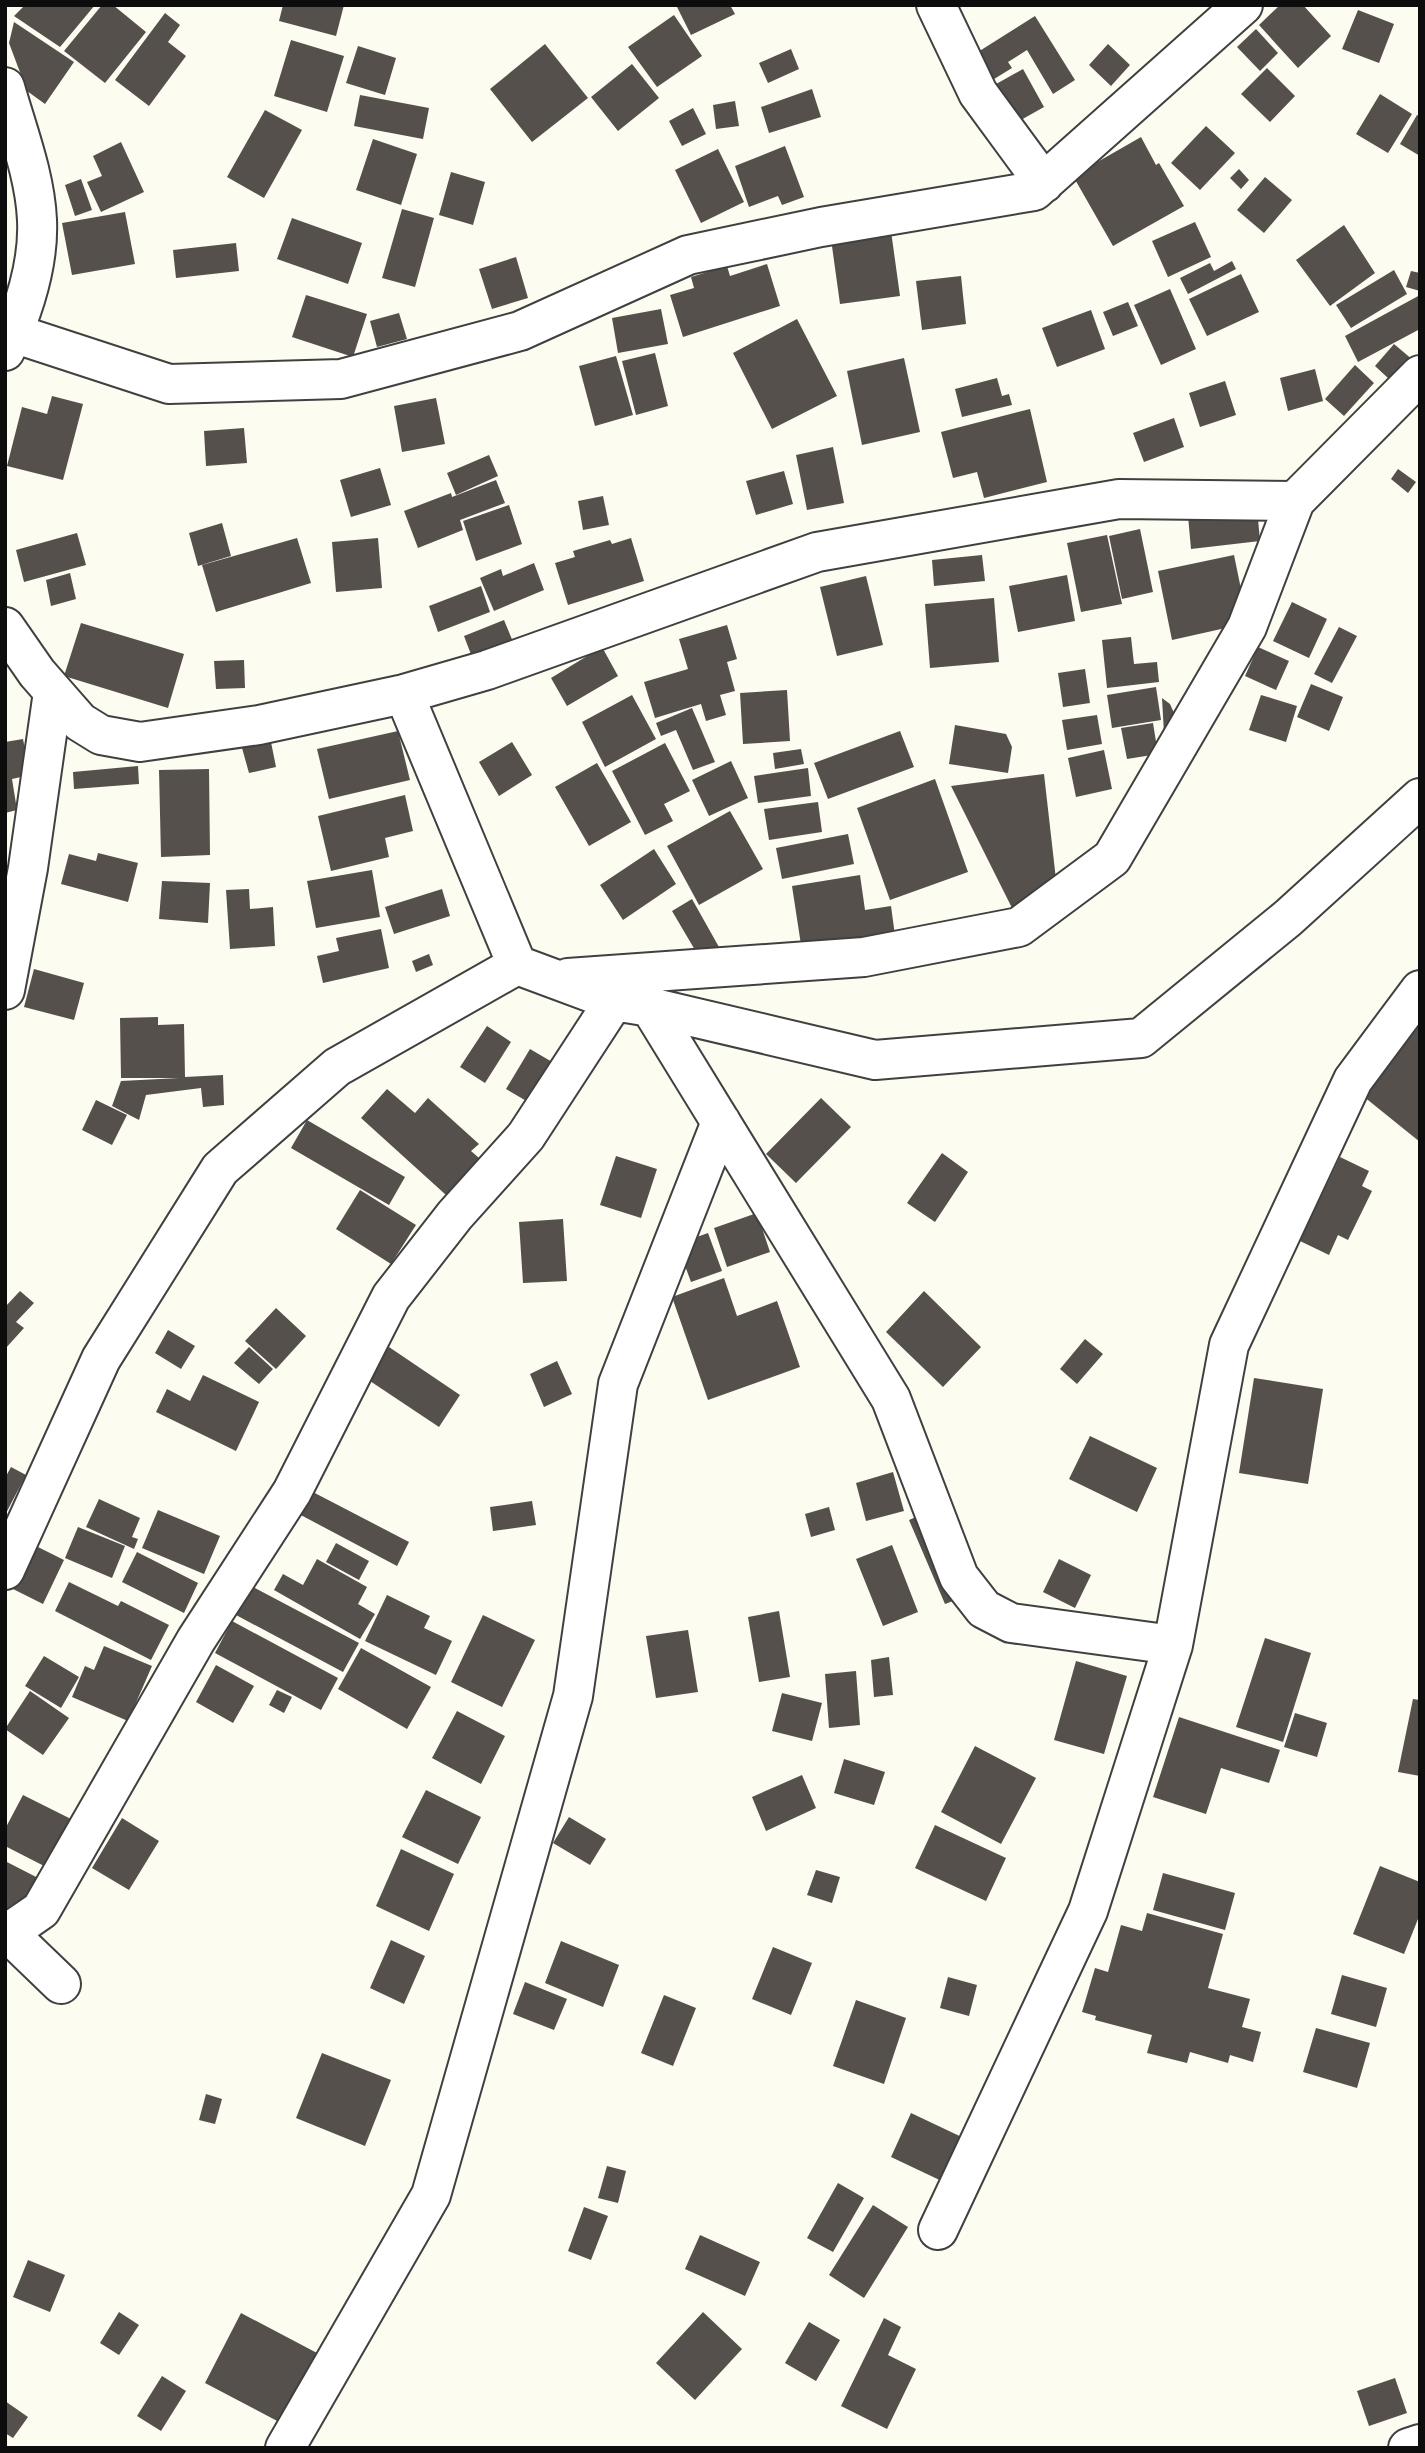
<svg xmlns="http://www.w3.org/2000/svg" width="1425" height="2453" viewBox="0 0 1425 2453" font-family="'Playfair Display',serif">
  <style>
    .building { fill: #55504b }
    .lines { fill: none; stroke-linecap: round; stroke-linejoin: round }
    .minor-casing { stroke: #404040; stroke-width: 42 }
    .minor { stroke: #fff; stroke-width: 38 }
  </style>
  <rect width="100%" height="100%" fill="#fdfcf0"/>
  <!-- building -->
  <path class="building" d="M 25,5 L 95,5 L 60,47 L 14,16 Z
    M 102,5 L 113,5 L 146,32 L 105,83 L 64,51 Z
    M 283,5 L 344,5 L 336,36 L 279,21 Z
    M 676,5 L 730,5 L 735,14 L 691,35 Z
    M 1280,5 L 1303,5 L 1331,36 L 1298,68 L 1259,25 Z
    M 1358,10 L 1394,24 L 1379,63 L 1342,49 Z
    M 165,13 L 180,25 L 168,42 L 186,56 L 149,106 L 115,80 Z
    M 674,15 L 702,56 L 657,87 L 628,47 Z
    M 1035,16 L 1075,80 L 1053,94 L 1027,50 L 1008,62 L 1012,68 L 986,84 L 970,57 Z
    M 14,22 L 74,62 L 45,104 L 27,91 L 9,43 Z
    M 1256,29 L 1278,53 L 1260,71 L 1237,47 Z
    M 291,40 L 344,56 L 327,112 L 274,96 Z
    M 545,44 L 588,98 L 532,142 L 490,89 Z
    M 1108,44 L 1130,65 L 1111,86 L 1089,65 Z
    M 358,46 L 396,58 L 385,95 L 346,83 Z
    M 791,49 L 799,69 L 768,83 L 759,63 Z
    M 632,64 L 659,98 L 618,131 L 591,97 Z
    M 1267,68 L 1295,96 L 1270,122 L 1241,94 Z
    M 1023,69 L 1044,107 L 1010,126 L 989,88 Z
    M 812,89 L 821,117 L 769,133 L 761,107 Z
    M 1380,94 L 1412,114 L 1388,153 L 1356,134 Z
    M 360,95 L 429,108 L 423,139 L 354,126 Z
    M 735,101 L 739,126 L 716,129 L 713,105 Z
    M 693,108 L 706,134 L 682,146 L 669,121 Z
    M 265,110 L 302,130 L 264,198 L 227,177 Z
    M 1417,115 L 1420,116 L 1420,156 L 1400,144 Z
    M 1206,126 L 1235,153 L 1200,190 L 1171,163 Z
    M 1141,137 L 1156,165 L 1159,163 L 1184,206 L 1113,246 L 1073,176 Z
    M 373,139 L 417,154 L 401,205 L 356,190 Z
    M 121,142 L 144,192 L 101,212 L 87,182 L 102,176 L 93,156 Z
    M 785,146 L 804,197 L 782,205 L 778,196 L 749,207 L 735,166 Z
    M 718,149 L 744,202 L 701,223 L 675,170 Z
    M 1239,169 L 1249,180 L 1241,189 L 1230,178 Z
    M 451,172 L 485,182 L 473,225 L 439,215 Z
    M 1265,177 L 1292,200 L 1264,233 L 1237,210 Z
    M 81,179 L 92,210 L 75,216 L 65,185 Z
    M 402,209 L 434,218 L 415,287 L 382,278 Z
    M 125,212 L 135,264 L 72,275 L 62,223 Z
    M 292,218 L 362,243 L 348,284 L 277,259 Z
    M 1195,222 L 1211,257 L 1168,277 L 1152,241 Z
    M 1344,225 L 1375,273 L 1330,306 L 1296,260 Z
    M 891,231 L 900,296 L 840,304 L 831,239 Z
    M 236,243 L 239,271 L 176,278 L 173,250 Z
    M 516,257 L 528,298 L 492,309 L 479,269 Z
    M 1232,261 L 1236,269 L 1188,294 L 1180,278 L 1210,263 L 1214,271 Z
    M 767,264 L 780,306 L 683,337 L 670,295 L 694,288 L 691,277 L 727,266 L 730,276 Z
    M 1394,270 L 1407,294 L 1351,328 L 1336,305 Z
    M 1411,271 L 1420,273 L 1420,291 L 1406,287 Z
    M 1241,274 L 1259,312 L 1207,336 L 1189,299 Z
    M 961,276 L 966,324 L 922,330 L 916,281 Z
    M 1170,289 L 1196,349 L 1161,365 L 1134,305 Z
    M 306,295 L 367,314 L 353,357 L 292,337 Z
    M 1420,295 L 1420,329 L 1358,362 L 1345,336 Z
    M 1128,302 L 1138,326 L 1113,336 L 1103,312 Z
    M 661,309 L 668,344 L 618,353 L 612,318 Z
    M 1091,310 L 1105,349 L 1057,367 L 1042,328 Z
    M 399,313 L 407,339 L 377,347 L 370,321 Z
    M 797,319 L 837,396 L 772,429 L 733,353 Z
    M 1394,344 L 1420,366 L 1402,391 L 1375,366 Z
    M 655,353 L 668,406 L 636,415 L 622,361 Z
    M 616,356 L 633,415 L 595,426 L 579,366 Z
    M 904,358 L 920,432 L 862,445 L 847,371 Z
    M 1355,365 L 1374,383 L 1344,416 L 1325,399 Z
    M 1315,369 L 1323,401 L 1288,411 L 1280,378 Z
    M 997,378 L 1002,396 L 1009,394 L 1012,405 L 962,417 L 955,389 Z
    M 1225,381 L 1236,415 L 1200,427 L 1189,393 Z
    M 52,396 L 83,404 L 63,480 L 7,466 L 22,407 L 47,414 Z
    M 436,398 L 445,444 L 402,452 L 394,406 Z
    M 1030,409 L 1047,482 L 984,498 L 977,472 L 953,478 L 941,432 Z
    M 1174,418 L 1184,447 L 1144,462 L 1133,433 Z
    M 244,428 L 247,463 L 206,466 L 204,431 Z
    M 833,447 L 844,503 L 807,510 L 796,455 Z
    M 489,455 L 498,476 L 456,495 L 447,473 Z
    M 380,468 L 391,505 L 351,517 L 340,480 Z
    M 1398,469 L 1416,482 L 1408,493 L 1391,479 Z
    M 784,471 L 793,504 L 756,515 L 746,481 Z
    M 496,480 L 505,503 L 460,520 L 463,530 L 418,548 L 404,511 L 451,493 L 452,497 Z
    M 603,496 L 609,525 L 583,530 L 578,501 Z
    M 509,505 L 522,544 L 476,561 L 463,521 Z
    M 1257,508 L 1260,541 L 1191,549 L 1188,516 Z
    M 222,523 L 231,556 L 198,566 L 189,533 Z
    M 1140,529 L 1153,592 L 1122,599 L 1109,536 Z
    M 77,533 L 86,565 L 24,582 L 16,550 Z
    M 1107,535 L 1122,604 L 1081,612 L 1067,543 Z
    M 297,538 L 311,583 L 216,612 L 202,565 Z
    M 378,538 L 382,588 L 336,592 L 332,542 Z
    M 631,538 L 644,581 L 568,605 L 555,563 L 575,557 L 573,551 L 610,540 L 612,544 Z
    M 982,555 L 985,581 L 934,586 L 932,560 Z
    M 1234,555 L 1248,623 L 1172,640 L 1158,571 Z
    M 534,563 L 544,590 L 494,611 L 480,578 L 501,569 L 503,576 Z
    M 70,573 L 76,599 L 51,606 L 46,580 Z
    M 1067,575 L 1075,621 L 1018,632 L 1009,586 Z
    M 866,576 L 883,645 L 837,656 L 820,587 Z
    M 481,586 L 490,612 L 438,632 L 429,606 Z
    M 994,598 L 999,662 L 930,668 L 925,604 Z
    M 1292,602 L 1327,619 L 1309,658 L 1273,641 Z
    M 504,620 L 516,649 L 475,665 L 464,636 Z
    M 81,623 L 184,654 L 168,708 L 64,676 Z
    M 727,625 L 737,659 L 727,662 L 735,691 L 720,695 L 726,715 L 706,721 L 701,704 L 655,718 L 644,682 L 688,669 L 679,639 Z
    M 1339,627 L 1357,636 L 1332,683 L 1314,674 Z
    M 1131,637 L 1134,664 L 1157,662 L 1159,682 L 1107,688 L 1102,640 Z
    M 602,647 L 618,676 L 567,706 L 551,678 Z
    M 1258,647 L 1289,661 L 1276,690 L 1245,676 Z
    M 244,660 L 245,688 L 216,689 L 214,661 Z
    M 1085,669 L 1090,703 L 1063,707 L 1058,673 Z
    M 1311,684 L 1343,697 L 1329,731 L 1297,717 Z
    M 1156,687 L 1161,720 L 1112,728 L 1107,695 Z
    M 787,690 L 790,741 L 743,744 L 740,693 Z
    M 632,695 L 656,739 L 605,767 L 582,722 Z
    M 1261,695 L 1297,706 L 1286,742 L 1249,730 Z
    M 1162,698 L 1170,704 L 1174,713 L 1164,734 Z
    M 692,708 L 715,762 L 693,770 L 676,730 L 661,736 L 656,723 Z
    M 1097,715 L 1102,744 L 1067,750 L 1062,720 Z
    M 1153,723 L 1158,754 L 1127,759 L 1121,728 Z
    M 955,725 L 1006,734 L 1012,747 L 1008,773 L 949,764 Z
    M 398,731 L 410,780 L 329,799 L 317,749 Z
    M 900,731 L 914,767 L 828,799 L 814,763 Z
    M 23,739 L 30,775 L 12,779 L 17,810 L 5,813 L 5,742 Z
    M 271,742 L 276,767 L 249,773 L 242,748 Z
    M 512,742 L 532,775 L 499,796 L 479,762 Z
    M 665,743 L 690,791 L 664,804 L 673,821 L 645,835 L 612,771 Z
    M 801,749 L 804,764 L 775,769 L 773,753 Z
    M 1104,750 L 1112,789 L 1076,797 L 1068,758 Z
    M 731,761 L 748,798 L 709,816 L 692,780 Z
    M 597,763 L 631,822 L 589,846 L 555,787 Z
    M 138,766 L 139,784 L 74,789 L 73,772 Z
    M 808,768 L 811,796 L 758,803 L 754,776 Z
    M 209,769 L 210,855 L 161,857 L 159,770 Z
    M 1044,774 L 1058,897 L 1012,908 L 951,786 Z
    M 935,779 L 968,872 L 890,900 L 857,808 Z
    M 405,795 L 413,831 L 385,838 L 389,857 L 331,871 L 318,816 Z
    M 818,802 L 822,832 L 769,840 L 764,809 Z
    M 730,811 L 763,869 L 699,905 L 667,846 Z
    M 848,834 L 854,864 L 782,879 L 776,848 Z
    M 654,849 L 676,884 L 623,920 L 600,885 Z
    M 98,853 L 138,863 L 128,902 L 61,884 L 69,854 L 96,861 Z
    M 372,870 L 380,917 L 316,928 L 307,881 Z
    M 860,875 L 865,910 L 891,906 L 896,943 L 803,958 L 792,886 Z
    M 162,881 L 210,883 L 208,923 L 159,919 Z
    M 249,889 L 250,909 L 273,907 L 275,946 L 230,949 L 226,890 Z
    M 442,889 L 450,916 L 394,934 L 385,907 Z
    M 692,899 L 724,956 L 705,967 L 672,911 Z
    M 381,929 L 389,968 L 323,983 L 317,956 L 339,951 L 336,938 Z
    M 429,954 L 433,965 L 416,972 L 412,961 Z
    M 34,969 L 84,983 L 74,1020 L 24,1007 Z
    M 158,1017 L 158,1025 L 184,1024 L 185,1077 L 223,1075 L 224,1105 L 203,1107 L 201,1088 L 146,1095 L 139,1120 L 112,1106 L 121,1081 L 179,1078 L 121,1078 L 120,1018 Z
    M 1420,1024 L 1420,1142 L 1363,1096 Z
    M 487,1026 L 511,1042 L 485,1083 L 460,1067 Z
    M 530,1049 L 559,1066 L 535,1106 L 506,1089 Z
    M 387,1089 L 415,1113 L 428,1098 L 479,1144 L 471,1151 L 479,1158 L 446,1195 L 361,1118 Z
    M 821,1098 L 851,1127 L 796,1183 L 766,1154 Z
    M 96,1100 L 127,1115 L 112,1145 L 82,1130 Z
    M 307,1120 L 405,1177 L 389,1205 L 291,1148 Z
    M 942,1153 L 968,1172 L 935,1222 L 907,1203 Z
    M 616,1156 L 657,1169 L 641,1218 L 600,1205 Z
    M 1340,1157 L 1369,1171 L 1362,1186 L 1372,1191 L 1348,1240 L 1338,1235 L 1329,1255 L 1300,1241 Z
    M 360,1190 L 416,1225 L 391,1264 L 336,1229 Z
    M 757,1213 L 770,1252 L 727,1267 L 714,1228 Z
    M 563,1219 L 567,1281 L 523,1283 L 519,1222 Z
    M 708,1233 L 722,1271 L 691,1282 L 677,1244 Z
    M 724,1278 L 737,1316 L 777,1301 L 800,1367 L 708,1400 L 672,1297 Z
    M 20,1291 L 34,1303 L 16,1322 L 24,1328 L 5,1349 L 5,1307 Z
    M 924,1291 L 981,1347 L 943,1387 L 886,1332 Z
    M 276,1308 L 306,1336 L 276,1369 L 245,1341 Z
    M 168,1330 L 195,1346 L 181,1369 L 155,1353 Z
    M 1085,1339 L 1103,1354 L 1077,1384 L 1060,1369 Z
    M 249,1347 L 273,1369 L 259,1384 L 234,1363 Z
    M 389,1347 L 460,1395 L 439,1427 L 367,1379 Z
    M 557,1361 L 572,1394 L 544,1407 L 530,1374 Z
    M 203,1375 L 259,1402 L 236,1451 L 156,1412 L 167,1389 L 190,1401 Z
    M 1254,1378 L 1323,1389 L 1308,1484 L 1239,1473 Z
    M 1090,1436 L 1157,1468 L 1137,1512 L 1069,1479 Z
    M 11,1467 L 26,1475 L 5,1515 L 5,1478 Z
    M 893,1472 L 904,1511 L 866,1521 L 856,1483 Z
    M 309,1490 L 409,1542 L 397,1566 L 297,1513 Z
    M 99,1499 L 140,1518 L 132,1537 L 138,1539 L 134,1549 L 86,1527 Z
    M 532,1501 L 536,1525 L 493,1531 L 490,1507 Z
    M 829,1507 L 835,1530 L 811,1537 L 805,1514 Z
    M 158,1510 L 220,1536 L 204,1574 L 142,1548 Z
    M 925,1513 L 961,1598 L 945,1604 L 909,1520 Z
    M 78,1527 L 125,1546 L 112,1578 L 65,1558 Z
    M 336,1543 L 369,1561 L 359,1580 L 326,1562 Z
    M 34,1545 L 64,1560 L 43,1604 L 13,1589 Z
    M 892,1545 L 918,1612 L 883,1626 L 856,1559 Z
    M 137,1552 L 198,1583 L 184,1613 L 122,1582 Z
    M 317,1559 L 367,1587 L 358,1604 L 375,1614 L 360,1639 L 274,1590 L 283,1574 L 303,1585 Z
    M 1059,1559 L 1091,1575 L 1075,1608 L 1043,1592 Z
    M 69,1582 L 118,1606 L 121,1601 L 169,1625 L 151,1660 L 55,1611 Z
    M 251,1586 L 359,1643 L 343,1672 L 236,1615 Z
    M 387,1595 L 430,1616 L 424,1628 L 452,1641 L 436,1675 L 365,1641 Z
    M 779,1611 L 790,1677 L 759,1682 L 748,1617 Z
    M 483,1615 L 535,1640 L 502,1707 L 451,1682 Z
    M 232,1621 L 338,1678 L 321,1710 L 215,1653 Z
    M 688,1630 L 698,1692 L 656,1698 L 646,1636 Z
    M 1265,1638 L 1311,1653 L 1283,1742 L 1236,1727 Z
    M 104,1646 L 152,1666 L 128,1721 L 72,1697 L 85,1666 L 94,1670 Z
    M 361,1648 L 431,1687 L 407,1729 L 338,1689 Z
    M 44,1656 L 79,1677 L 61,1708 L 25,1686 Z
    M 889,1657 L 893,1695 L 874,1697 L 871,1660 Z
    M 1076,1661 L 1127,1676 L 1104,1754 L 1054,1740 Z
    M 216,1665 L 254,1686 L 233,1723 L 196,1702 Z
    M 856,1671 L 860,1725 L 829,1728 L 825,1674 Z
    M 277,1690 L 292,1697 L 284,1713 L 269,1705 Z
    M 30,1691 L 69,1718 L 43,1755 L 5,1729 Z
    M 782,1693 L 822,1703 L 812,1741 L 772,1731 Z
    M 1413,1699 L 1420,1700 L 1420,1776 L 1398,1772 Z
    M 457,1711 L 505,1736 L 481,1784 L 432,1758 Z
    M 1295,1713 L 1327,1723 L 1317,1757 L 1284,1747 Z
    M 1179,1717 L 1280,1750 L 1269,1783 L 1221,1768 L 1206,1814 L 1153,1797 Z
    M 975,1746 L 1036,1778 L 1001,1844 L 941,1812 Z
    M 844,1759 L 885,1772 L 874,1805 L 834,1793 Z
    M 802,1775 L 816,1808 L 766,1831 L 752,1797 Z
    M 426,1790 L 481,1817 L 458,1864 L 402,1837 Z
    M 23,1795 L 75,1821 L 50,1869 L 5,1846 L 5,1829 Z
    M 569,1817 L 606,1839 L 590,1865 L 553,1843 Z
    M 122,1818 L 159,1841 L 129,1890 L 92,1868 Z
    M 935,1825 L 1006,1858 L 986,1901 L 915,1868 Z
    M 401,1849 L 454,1874 L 429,1931 L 376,1906 Z
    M 5,1861 L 42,1880 L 12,1914 L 5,1911 Z
    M 1380,1866 L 1420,1882 L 1420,1914 L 1404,1954 L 1353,1934 Z
    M 816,1870 L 840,1877 L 832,1903 L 807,1895 Z
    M 1163,1873 L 1235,1893 L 1225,1930 L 1153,1910 Z
    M 1147,1913 L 1223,1934 L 1208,1988 L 1250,1999 L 1242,2027 L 1261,2032 L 1253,2062 L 1230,2055 L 1228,2063 L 1190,2052 L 1187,2063 L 1147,2053 L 1152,2035 L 1095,2020 L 1096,2016 L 1082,2012 L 1095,1968 L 1108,1972 L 1121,1925 L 1142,1931 Z
    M 391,1940 L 425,1956 L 404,2004 L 370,1988 Z
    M 561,1941 L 619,1965 L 603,2007 L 545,1983 Z
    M 773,1947 L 812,1963 L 791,2015 L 752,1999 Z
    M 1342,1975 L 1387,1988 L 1376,2027 L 1331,2014 Z
    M 948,1977 L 977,1985 L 969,2016 L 940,2008 Z
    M 525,1982 L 567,1999 L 554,2030 L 513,2014 Z
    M 664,1995 L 696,2008 L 673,2066 L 641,2053 Z
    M 856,2000 L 906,2018 L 884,2084 L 833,2066 Z
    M 1316,2028 L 1370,2043 L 1357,2088 L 1303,2072 Z
    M 322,2053 L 391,2080 L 365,2146 L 296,2118 Z
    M 206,2094 L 222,2099 L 215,2124 L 199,2120 Z
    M 911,2113 L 968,2140 L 948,2184 L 891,2157 Z
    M 607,2166 L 626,2171 L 618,2203 L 598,2198 Z
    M 838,2183 L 864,2198 L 833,2252 L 807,2238 Z
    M 873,2205 L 908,2227 L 864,2298 L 829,2275 Z
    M 584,2207 L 608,2216 L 591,2260 L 568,2251 Z
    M 700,2235 L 760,2262 L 745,2296 L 685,2269 Z
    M 28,2260 L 65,2275 L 50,2312 L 13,2297 Z
    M 119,2312 L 139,2325 L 119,2355 L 100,2343 Z
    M 703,2312 L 742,2349 L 695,2400 L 656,2363 Z
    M 241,2313 L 317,2353 L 281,2423 L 205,2383 Z
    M 884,2318 L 901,2327 L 888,2355 L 916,2369 L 887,2429 L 841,2406 Z
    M 809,2322 L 840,2340 L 816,2381 L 785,2363 Z
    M 162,2376 L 186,2391 L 161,2431 L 137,2416 Z
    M 1395,2378 L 1407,2413 L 1369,2426 L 1357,2391 Z
    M 5,2401 L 28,2417 L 13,2438 L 5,2433 Z"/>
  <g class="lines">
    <defs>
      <path id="minor" d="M 936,5 L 978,93 L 1044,183
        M 5,87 C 17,130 35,175 37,220 C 39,263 23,312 5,351
        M 13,333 L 169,384 L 341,379 L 520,331 L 688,255 L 821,227 L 1034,191 L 1243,5
        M 5,627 L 37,673 L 80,722 L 101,735 L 140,742 L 259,725 L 404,694 L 487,670 L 817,552 L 1119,499 L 1295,501
        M 404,694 L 517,965 L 614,1001 L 650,1007 L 875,1060 L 1141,1038 L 1288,918 L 1420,798
        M 568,978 L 864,957 L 1019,927 L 1112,858 L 1247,627 L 1295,501 L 1420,375
        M 5,990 L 28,868 L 53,692
        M 650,1007 L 891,1399 L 959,1577 L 984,1609 L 1011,1623 L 1173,1645
        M 5,1570 L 101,1359 L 220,1169 L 337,1067 L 517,965
        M 8,1933 L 61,1984
        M 5,1935 L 41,1910 L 196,1640 L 292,1492 L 391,1297 L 455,1215 L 526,1136 L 614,1001
        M 938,2230 L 1088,1911 L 1173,1645 L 1229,1345 L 1353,1080 L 1420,990
        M 285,2448 L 431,2195 L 573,1696 L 618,1384 L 721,1122
        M 1408,2448 L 1420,2444"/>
    </defs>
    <!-- minor casing -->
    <use href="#minor" class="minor-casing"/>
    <!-- minor -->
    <use href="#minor" class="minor"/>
  </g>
  <!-- border -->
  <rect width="1425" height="2453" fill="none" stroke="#0d0d0d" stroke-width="14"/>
</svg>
